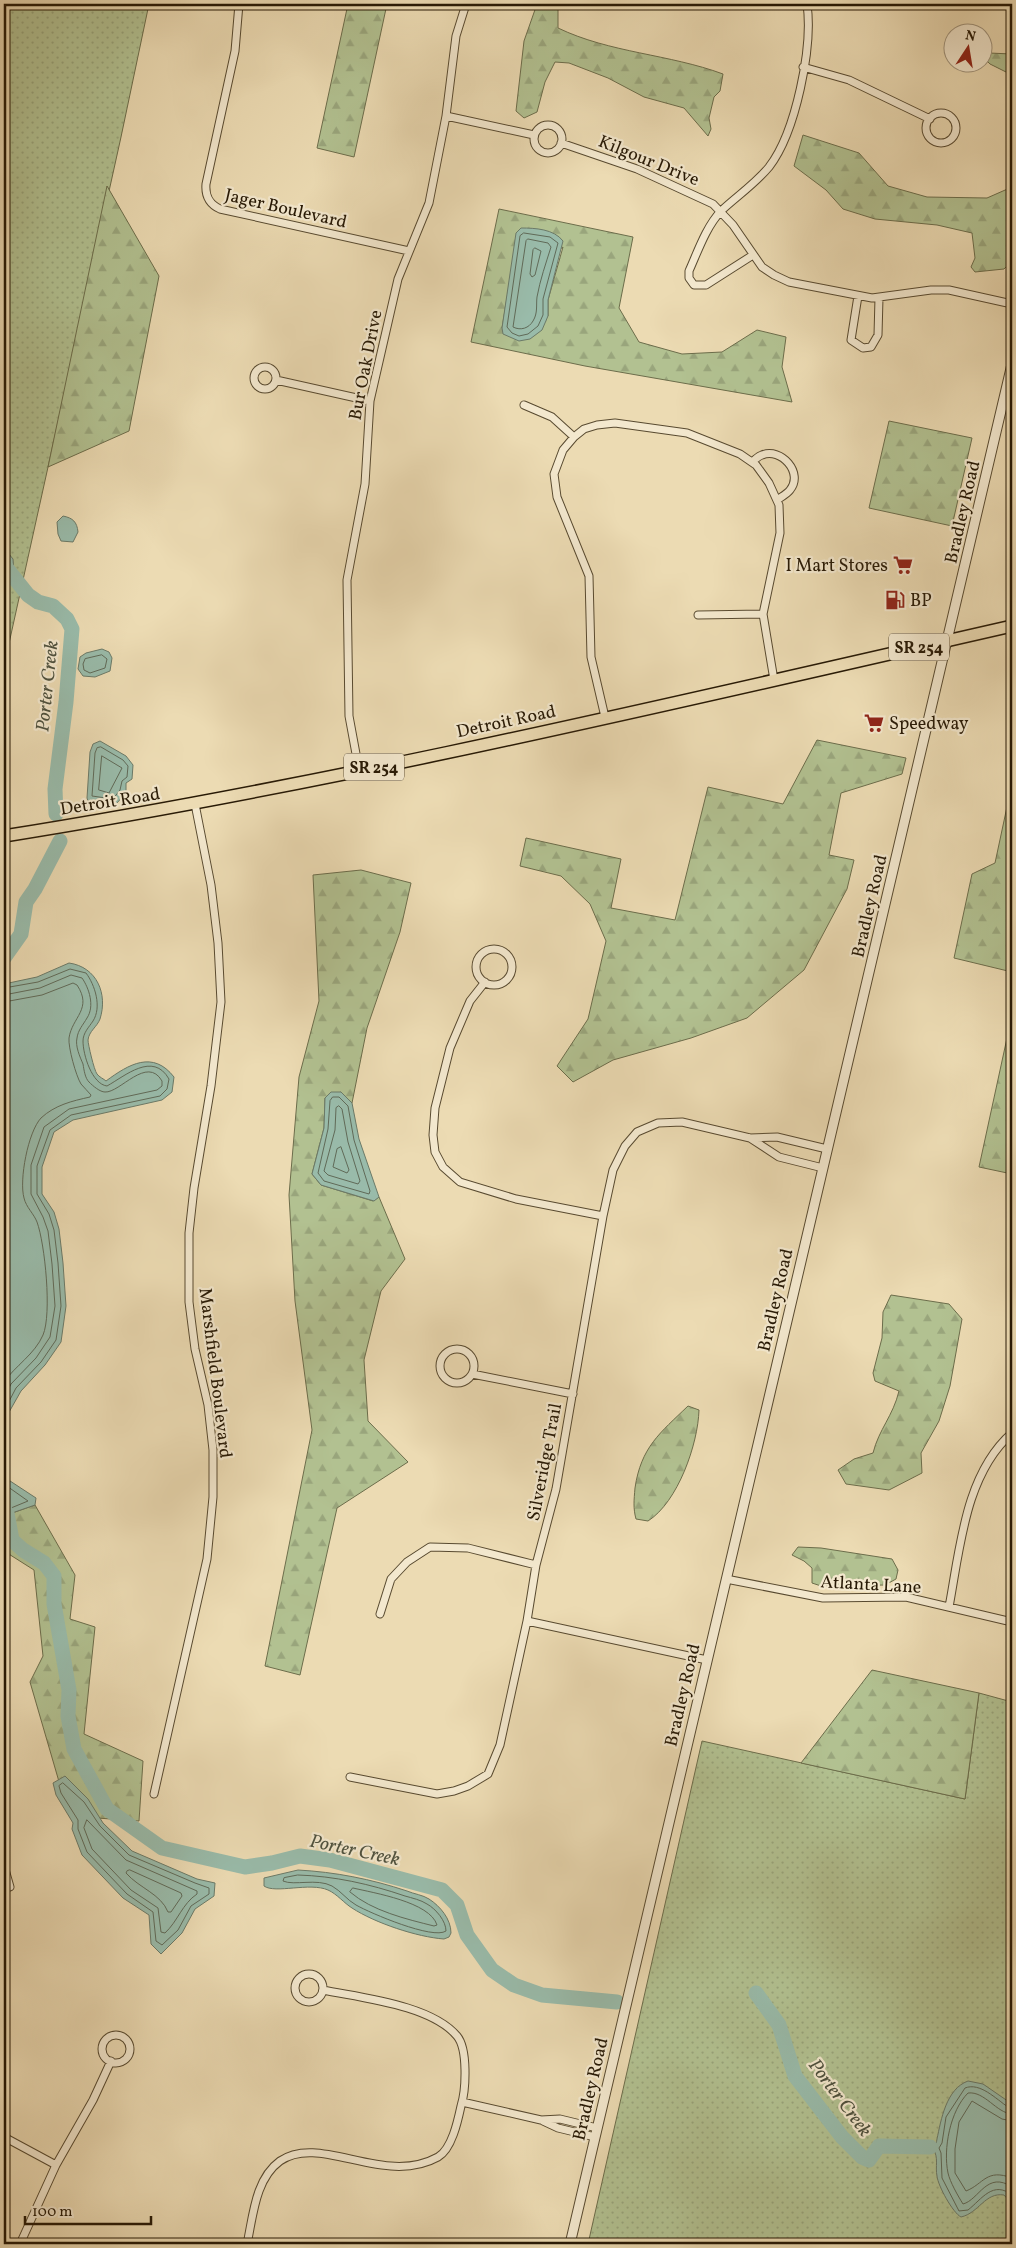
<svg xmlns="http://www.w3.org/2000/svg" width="1016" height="2248" viewBox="0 0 1016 2248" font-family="Vollkorn,serif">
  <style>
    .grass { fill: url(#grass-dots); stroke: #6c6d4b }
    .forest { fill: url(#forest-firs); stroke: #6c6d4b; fill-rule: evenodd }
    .water { fill: #9ba; stroke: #6b7a68 }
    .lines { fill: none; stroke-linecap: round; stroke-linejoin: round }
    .shore { stroke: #606a58; stroke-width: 1 }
    .river { stroke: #9ba; stroke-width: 15 }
    .minor-casing { stroke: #584a30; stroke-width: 9 }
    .tertiary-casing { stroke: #584a30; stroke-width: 11 }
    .primary-casing { stroke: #271905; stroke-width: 14 }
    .minor { stroke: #f3e8ce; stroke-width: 7 }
    .tertiary { stroke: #f3e8ce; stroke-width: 9 }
    .primary { stroke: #ecdbb3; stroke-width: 11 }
    .labels { text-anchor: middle; stroke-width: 4.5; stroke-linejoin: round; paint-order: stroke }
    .shield { fill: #f3e8ce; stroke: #645741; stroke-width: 1 }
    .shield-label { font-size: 16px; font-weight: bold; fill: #271905 }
    .street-label { font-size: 18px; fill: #271905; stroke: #f3e8ce }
    .poi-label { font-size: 18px; fill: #271905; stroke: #f3e8ce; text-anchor: start }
    .water-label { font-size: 19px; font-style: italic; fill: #4f523f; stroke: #f3e8ce }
  </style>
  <defs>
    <pattern id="grass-dots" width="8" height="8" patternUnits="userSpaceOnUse" patternTransform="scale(1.25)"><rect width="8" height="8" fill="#b2c191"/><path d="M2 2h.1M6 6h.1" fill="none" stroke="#99a57c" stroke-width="1.8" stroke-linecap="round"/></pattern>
    <pattern id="forest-firs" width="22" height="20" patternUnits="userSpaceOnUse" patternTransform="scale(1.25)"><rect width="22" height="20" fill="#b2c191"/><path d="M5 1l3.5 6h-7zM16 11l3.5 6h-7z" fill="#99a57c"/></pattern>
  </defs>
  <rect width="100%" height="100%" fill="#ecdbb3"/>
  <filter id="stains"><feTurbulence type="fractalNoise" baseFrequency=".004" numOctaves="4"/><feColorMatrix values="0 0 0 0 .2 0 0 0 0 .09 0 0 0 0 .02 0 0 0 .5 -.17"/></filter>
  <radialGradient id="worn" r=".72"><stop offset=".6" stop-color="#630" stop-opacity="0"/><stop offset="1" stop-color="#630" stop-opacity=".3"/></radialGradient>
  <!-- grass -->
  <path class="grass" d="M 4,4 L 149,4 L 121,137 L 4,666 Z
    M 979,1693 L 1012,1702 L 1012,2244 L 588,2244 L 702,1741 L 965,1799 Z"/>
  <!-- forest -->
  <path class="forest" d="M 348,4 L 387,4 L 354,157 L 317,148 Z
    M 537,4 L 558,4 L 558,28 C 610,53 669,54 723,74 L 720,91 L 714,97 L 709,118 L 711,129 L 708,136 L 684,108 L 644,97 L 608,78 L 569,63 L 555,62 L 545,82 L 537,112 L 524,118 L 516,111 L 524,41 Z
    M 989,53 L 1012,54 L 1012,75 L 990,64 L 984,58 L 984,55 Z
    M 803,135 L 859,153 L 888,186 L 927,197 L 987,198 L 1012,187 L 1012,261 L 1004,269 L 975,272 L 971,267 L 975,258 L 972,233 L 937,225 L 875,219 L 843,209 L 826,190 L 794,166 Z
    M 107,186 L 159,276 L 129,431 L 48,467 Z
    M 499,209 L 633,237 L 619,308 L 639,342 L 682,354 L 722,352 L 757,330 L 786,337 L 782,367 L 792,402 L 585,366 L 471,342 ZM 563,247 L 548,300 L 548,316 L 502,328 L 509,286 Z
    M 889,421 L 972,438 L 952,526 L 869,508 Z
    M 817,740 L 906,758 L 902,774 L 841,793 L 829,855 L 854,860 L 847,889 L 804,970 L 747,1018 L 691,1038 L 613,1060 L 573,1082 L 557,1066 L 588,1019 L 606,941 L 590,904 L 561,876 L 520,866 L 526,838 L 621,859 L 611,908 L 675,920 L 708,787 L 783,804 Z
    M 1011,788 L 1012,788 L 1012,972 L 954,958 L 972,874 L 995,863 Z
    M 361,870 L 411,883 L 400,932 L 367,1028 L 352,1103 L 341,1092 L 325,1098 L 324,1128 L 312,1174 L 321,1185 L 373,1201 L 379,1197 L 405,1259 L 381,1291 L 364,1360 L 368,1421 L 408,1462 L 337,1508 L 300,1675 L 265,1666 L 312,1430 L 295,1301 L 289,1195 L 299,1077 L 319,1001 L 313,875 Z
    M 1012,1015 L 1012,1174 L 979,1167 Z
    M 891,1295 L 949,1304 L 962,1319 L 950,1386 L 939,1421 L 921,1453 L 922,1473 L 889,1490 L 846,1484 L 838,1470 L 854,1459 L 873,1453 C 879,1429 893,1416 899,1391 L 875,1381 L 873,1373 L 882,1338 L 883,1312 Z
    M 688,1406 L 699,1410 C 698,1444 678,1502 648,1521 L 636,1519 C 633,1508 634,1500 635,1488 C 641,1447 660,1433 688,1406 Z
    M 35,1505 L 75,1575 L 70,1619 L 95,1627 L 84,1734 L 143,1761 L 139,1821 L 69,1816 L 30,1682 L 43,1656 L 34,1570 L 4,1551 L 4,1513 L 12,1513 Z
    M 798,1547 L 821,1548 L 892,1559 L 898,1570 L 896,1579 L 885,1585 L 821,1586 L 812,1583 L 812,1568 L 804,1561 L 792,1555 Z
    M 872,1670 L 979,1693 L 965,1799 L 801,1763 Z"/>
  <!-- water -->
  <path class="water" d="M 521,228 C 535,228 554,229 563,241 L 548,300 L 548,316 L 542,330 L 530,339 L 519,341 L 503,334 L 502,328 L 516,233 Z
    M 63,516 C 73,518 77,522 78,532 L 73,542 L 61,541 L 58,534 L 57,522 Z
    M 4,548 L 13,559 L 14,574 L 32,594 L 41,599 L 36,606 C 27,601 5,578 4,569 C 3,562 4,555 4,548 Z
    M 102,649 L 109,652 L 112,658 L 110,671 L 95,677 L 83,676 L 78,669 L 80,657 L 86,653 Z
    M 100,741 L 126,756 L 133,765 L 132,779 L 126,783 L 126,793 L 116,804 L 88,801 L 87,798 L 90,752 L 93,744 Z
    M 69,963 C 97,967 108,994 100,1019 C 97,1027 89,1031 88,1040 C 88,1044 94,1070 97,1074 C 99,1077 104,1079 106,1081 C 129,1064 153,1050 174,1077 L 172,1092 L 162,1100 L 73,1120 L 54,1132 L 42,1167 L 42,1194 L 54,1212 L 59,1229 L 63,1263 L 66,1306 L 61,1342 L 45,1365 L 21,1391 L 4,1421 L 4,984 L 37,977 Z
    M 331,1092 L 341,1092 L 352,1103 L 359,1139 L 379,1197 L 374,1201 L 321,1185 L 312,1174 L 324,1128 L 325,1098 Z
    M 4,1477 L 36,1498 L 35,1505 L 12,1513 L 4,1513 Z
    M 65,1776 L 88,1799 L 103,1823 L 132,1851 L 197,1879 L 215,1883 L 214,1896 L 195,1909 L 182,1933 L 161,1954 L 151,1944 L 149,1915 L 123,1898 L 82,1855 L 72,1829 L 73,1823 L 56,1795 L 53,1783 Z
    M 298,1870 C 335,1872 371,1879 407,1891 C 414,1894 423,1895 429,1899 C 440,1906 451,1919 451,1933 L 449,1937 L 444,1939 C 417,1937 375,1923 352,1908 C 344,1903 337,1894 328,1890 C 310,1882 275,1894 264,1886 L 264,1878 Z
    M 968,2081 L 983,2084 L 1012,2104 L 1012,2204 L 1004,2195 C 985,2192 979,2213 961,2217 C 953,2213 938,2186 937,2176 C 935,2167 939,2157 933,2149 C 934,2145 937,2143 937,2139 C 941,2120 946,2089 968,2081 Z"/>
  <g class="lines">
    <!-- shore -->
    <path class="shore" d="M 524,233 L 550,237 L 558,243 L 543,299 L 543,315 L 538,326 L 528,334 L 519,336 L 512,333 L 507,327 L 520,236 Z
      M 528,239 L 548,243 L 551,247 C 546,263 540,280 537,297 C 536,305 538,313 533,321 C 529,328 521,331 513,327 L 526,241 Z
      M 535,248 L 541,251 L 535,275 L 532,277 L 530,274 L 533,250 Z
      M 102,655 L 107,659 L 105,668 L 90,673 L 84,670 L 83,664 L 85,659 Z
      M 101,747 L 123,760 L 128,766 L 127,777 L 122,781 L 120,790 L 113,799 L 92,796 L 95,753 L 97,748 Z
      M 102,756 L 122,768 L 109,793 L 99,790 Z
      M 4,988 L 38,982 L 70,969 L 86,973 C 95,985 102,1007 93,1021 C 89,1027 83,1033 83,1041 C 83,1055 92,1084 107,1086 C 125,1076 153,1051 169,1079 L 167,1089 L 160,1096 L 71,1115 L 50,1130 L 37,1166 L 37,1194 L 49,1214 L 54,1230 L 58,1263 L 61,1306 L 56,1340 L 41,1362 L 16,1388 L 4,1411
      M 4,995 L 40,988 L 71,975 L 82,978 C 89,988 95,1006 87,1018 C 83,1025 78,1030 77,1038 C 75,1046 80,1057 83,1064 C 84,1070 85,1078 89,1082 C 93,1086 100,1092 105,1092 C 120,1093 147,1055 162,1081 L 162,1086 L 157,1090 L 69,1109 L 44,1127 L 31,1165 L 31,1194 L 43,1217 L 48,1231 L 52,1264 L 55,1306 L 50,1337 L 36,1358 L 11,1384 L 4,1398
      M 4,1002 L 42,995 L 73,983 L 77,985 C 93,1009 72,1017 69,1038 C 68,1047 76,1076 81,1084 C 84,1088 88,1091 91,1095 L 90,1097 C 72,1101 55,1105 41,1118 C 28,1132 19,1180 24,1198 C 26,1207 34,1214 37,1222 C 45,1244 52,1314 43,1335 C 35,1354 15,1366 4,1382
      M 333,1097 L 339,1097 L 348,1106 L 354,1140 L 370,1191 L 369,1194 L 324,1181 L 318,1173 L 328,1129 L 330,1101 Z
      M 339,1106 L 342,1109 L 348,1142 L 360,1181 L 358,1184 L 328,1175 L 324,1171 L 335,1130 L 336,1108 Z
      M 341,1147 L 349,1170 L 347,1173 L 333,1167 L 337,1149 Z
      M 4,1484 L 28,1501 L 11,1508 L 4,1508
      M 63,1783 L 84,1802 L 100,1826 L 129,1855 L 195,1883 L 209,1888 L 209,1894 L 191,1906 L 178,1930 L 162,1945 L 156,1941 L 153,1912 L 127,1894 L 87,1852 L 78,1829 L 78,1820 L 61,1793 L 59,1786 Z
      M 87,1820 L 126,1860 L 197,1891 L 197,1894 C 182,1904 178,1921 165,1933 L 161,1932 L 158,1908 L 131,1890 L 92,1849 L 84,1828 Z
      M 130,1870 L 181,1893 L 182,1896 L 171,1912 L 168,1912 C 161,1894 139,1888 126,1873 L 127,1871 Z
      M 298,1875 C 334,1876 370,1884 405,1896 C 412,1898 421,1900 427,1904 C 436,1909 446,1921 446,1931 C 433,1940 370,1913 356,1905 C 347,1900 341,1891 332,1886 C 317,1878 294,1886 283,1881 L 284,1878 Z
      M 353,1888 C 374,1893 430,1902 437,1925 L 434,1926 C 406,1919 372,1911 350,1892 Z
      M 1012,2107 L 1008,2107 C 996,2099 980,2082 965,2088 L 946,2117 L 942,2143 L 939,2148 L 941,2153 L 942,2178 L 959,2211 L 968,2210 C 982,2199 993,2180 1012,2195
      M 1012,2114 C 996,2113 985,2091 968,2093 C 950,2111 943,2149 948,2173 C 950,2182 958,2196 963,2204 C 979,2200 987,2170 1012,2187
      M 1012,2121 L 1002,2119 L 972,2101 L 959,2122 L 955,2149 L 955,2173 L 966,2191 C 984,2184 986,2168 1012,2178"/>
    <!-- river -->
    <path class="river" d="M 4,565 L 28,595 L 38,602 L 53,606 L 67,619 L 72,629 L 66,702 L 55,789 L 56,814
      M 4,958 L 21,934 L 26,902 L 35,889 L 60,841
      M 4,1510 L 7,1513 L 12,1540 L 23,1550 L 44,1563 L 54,1576 L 54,1604 L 69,1690 L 68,1716 L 74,1749 L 107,1809 L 162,1848 L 245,1867 L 272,1863 L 300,1856 L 330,1860 L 442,1890 L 457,1905 L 467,1935 L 492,1970 L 514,1985 L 542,1995 L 617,2002
      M 756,1993 L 779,2025 L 795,2076 L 842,2137 L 862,2157 L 869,2160 L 879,2146 L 930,2147"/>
    <defs>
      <path id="minor" d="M 239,4 L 235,51 L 206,184 C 205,196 209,204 220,209 L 409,251
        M 721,4 L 729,4
        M 735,4 L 750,4
        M 803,67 L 849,80 L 930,119
        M926 128a15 15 0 1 1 30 0a15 15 0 1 1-30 0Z
        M 446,116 L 534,135
        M534 139a14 14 0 1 1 28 0a14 14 0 1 1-28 0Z
        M 561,143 L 637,169 L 713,204 L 733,225 L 762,267 L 774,275 L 789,282 L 872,298 L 931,290 L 949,290 L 1012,304
        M 753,255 L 706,285 L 694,285 L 689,278 L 689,271 C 698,251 706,227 721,211 C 737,196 755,184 769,167 C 796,132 813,47 807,4
        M 858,296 L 851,340 L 863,348 L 871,347 L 878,335 L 879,298
        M254 378a11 11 0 1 1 22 0a11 11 0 1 1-22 0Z
        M 276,380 L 370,401
        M 524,405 L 552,417 L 574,437
        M 752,462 C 755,460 758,456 762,455 C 781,447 804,473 790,490 C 787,494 781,497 777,500
        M 698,615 L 763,614
        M 605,717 L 591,657 L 589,576 L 557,497 L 554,474 L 563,450 L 574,437 L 584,429 L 597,425 L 615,423 L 687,433 L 740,454 L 756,465 L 769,483 L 779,505 L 780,533 L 763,614 L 774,680
        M 359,770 L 349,716 L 347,580 L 365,484 L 370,401 L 398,279 L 429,203 L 446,116 L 456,36 L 466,4
        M476 967a18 18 0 1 1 36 0a18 18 0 1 1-36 0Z
        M 485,982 L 470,1001 L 450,1048 L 435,1108 L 433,1135 L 435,1152 L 443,1167 L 460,1182 L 516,1199 L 603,1216
        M 750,1138 L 779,1157 L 823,1168
        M440 1366a17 17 0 1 1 34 0a17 17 0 1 1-34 0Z
        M 472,1374 L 573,1394
        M 726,1579 L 823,1598 L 906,1597 L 1012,1622
        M 949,1607 C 960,1549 965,1474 1012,1433
        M 380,1614 L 391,1579 L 407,1562 L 430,1547 L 468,1548 L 536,1565
        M 527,1621 L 707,1660
        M 350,1777 L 437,1794 L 454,1791 L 468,1786 L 488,1774 L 500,1745 L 527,1621 L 536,1565 L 556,1489 L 603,1216 L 613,1170 L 625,1146 L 637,1132 L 658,1123 L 682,1122 L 750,1138 L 777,1137 L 827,1149
        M 154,1794 L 207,1559 L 213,1497 L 213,1450 L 208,1405 L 195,1349 L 189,1302 L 189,1233 L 194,1188 L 211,1086 L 221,1002 L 218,943 L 211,885 L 195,804
        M 4,1866 L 10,1887
        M295 1988a14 14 0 1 1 28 0a14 14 0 1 1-28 0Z
        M102 2049a14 14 0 1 1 28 0a14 14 0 1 1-28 0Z
        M 462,2102 L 541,2120 L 560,2119 L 597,2128
        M 543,2121 L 558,2128 L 595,2137
        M 4,2137 L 56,2165
        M 20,2244 L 56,2165 L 93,2100 L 111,2061
        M 247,2244 C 253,2217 255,2179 280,2161 C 320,2133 384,2187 438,2157 C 452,2149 458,2120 461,2106 C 466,2090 468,2049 457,2036 C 431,2005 362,1998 323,1990"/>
      <path id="tertiary" d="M 570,2244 L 1012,364"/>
      <path id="primary" d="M 4,836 C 343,782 678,702 1012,626"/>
    </defs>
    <!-- minor casing -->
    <use href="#minor" class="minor-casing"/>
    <!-- tertiary casing -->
    <use href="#tertiary" class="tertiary-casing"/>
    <!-- primary casing -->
    <use href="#primary" class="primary-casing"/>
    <!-- minor -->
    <use href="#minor" class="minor"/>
    <!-- tertiary -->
    <use href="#tertiary" class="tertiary"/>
    <!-- primary -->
    <use href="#primary" class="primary"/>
  </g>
  <!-- icons -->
  <defs>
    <symbol id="supermarket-bare" viewBox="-9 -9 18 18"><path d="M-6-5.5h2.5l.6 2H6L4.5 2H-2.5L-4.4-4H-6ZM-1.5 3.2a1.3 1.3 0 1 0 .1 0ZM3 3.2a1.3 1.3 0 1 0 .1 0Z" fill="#8f2418" stroke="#f3e8ce" stroke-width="2.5" paint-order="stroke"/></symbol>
    <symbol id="fuel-bare" viewBox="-9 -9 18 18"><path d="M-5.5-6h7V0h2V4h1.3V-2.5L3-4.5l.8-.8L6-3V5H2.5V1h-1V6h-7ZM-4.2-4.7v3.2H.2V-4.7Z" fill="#8f2418" stroke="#f3e8ce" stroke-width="2.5" paint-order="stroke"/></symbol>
  </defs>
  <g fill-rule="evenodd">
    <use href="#supermarket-bare" x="889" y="551" width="28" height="28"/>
    <use href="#fuel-bare" x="881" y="586" width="28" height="28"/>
    <use href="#supermarket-bare" x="860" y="709" width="28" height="28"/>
  </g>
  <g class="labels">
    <!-- shield labels -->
    <g class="shield">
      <rect x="889" y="633.5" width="60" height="27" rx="4"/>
      <rect x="344" y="753.5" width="60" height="27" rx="4"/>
    </g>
    <g class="shield-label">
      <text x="919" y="653">SR 254</text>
      <text x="374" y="773">SR 254</text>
    </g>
    <!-- street labels -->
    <g class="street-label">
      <text transform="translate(649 160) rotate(22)" y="6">Kilgour Drive</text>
      <text transform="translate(286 208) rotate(13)" y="6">Jager Boulevard</text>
      <text transform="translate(365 365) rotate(-79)" y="6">Bur Oak Drive</text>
      <text transform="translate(962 512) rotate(-77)" y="6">Bradley Road</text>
      <text transform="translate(506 721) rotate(-12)" y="6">Detroit Road</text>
      <text transform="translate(110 801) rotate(-9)" y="6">Detroit Road</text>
      <text transform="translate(869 906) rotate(-77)" y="6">Bradley Road</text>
      <text transform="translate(775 1300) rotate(-77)" y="6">Bradley Road</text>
      <text transform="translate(216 1373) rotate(83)" y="6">Marshfield Boulevard</text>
      <text transform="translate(544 1462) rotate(-79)" y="6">Silveridge Trail</text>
      <text transform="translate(871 1584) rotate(3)" y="6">Atlanta Lane</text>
      <text transform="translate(682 1695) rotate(-77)" y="6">Bradley Road</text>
      <text transform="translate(590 2089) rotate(-77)" y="6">Bradley Road</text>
    </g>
    <!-- poi labels -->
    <g class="poi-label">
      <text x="888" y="571" text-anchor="end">I Mart Stores</text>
      <text x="910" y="606">BP</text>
      <text x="889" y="729">Speedway</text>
    </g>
    <!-- water labels -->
    <g class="water-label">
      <text transform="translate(46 686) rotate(-84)" y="7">Porter Creek</text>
      <text transform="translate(355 1849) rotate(12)" y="7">Porter Creek</text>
      <text transform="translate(841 2097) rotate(53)" y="7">Porter Creek</text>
    </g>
  </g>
  <!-- margin -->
  <rect width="1016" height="2248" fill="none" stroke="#ecdbb3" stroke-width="20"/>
  <rect x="5" y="5" width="1006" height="2238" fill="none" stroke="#271905" stroke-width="2.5"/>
  <rect x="10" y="10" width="996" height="2228" fill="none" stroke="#271905"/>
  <!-- north arrow -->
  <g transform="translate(968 48) rotate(12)"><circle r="24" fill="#f3e8ce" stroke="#a1957e"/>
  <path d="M0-4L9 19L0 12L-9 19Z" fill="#8f2418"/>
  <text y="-8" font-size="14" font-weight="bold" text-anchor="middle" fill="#271905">N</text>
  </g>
  <!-- scale -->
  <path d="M25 2216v8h126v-8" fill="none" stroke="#271905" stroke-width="2.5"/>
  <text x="32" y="2216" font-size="15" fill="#271905" stroke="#f3e8ce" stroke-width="4" paint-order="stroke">100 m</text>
  <rect width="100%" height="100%" filter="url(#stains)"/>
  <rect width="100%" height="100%" fill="url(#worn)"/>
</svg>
